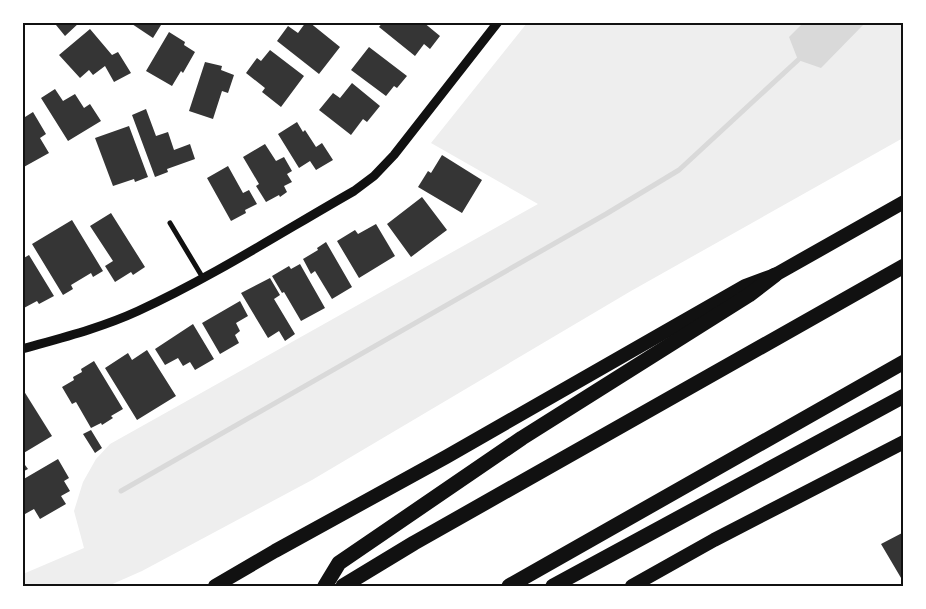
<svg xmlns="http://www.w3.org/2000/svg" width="926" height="609" viewBox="0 0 926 609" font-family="Roboto,sans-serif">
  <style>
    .green { fill: #eee }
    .water { fill: #d9d9d9 }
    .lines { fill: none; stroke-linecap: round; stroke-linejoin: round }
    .stream { stroke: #d9d9d9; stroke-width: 5 }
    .building { fill: #353535 }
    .minor { stroke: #111; stroke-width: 5 }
    .tertiary { stroke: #111; stroke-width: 9 }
    .trunk { stroke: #111; stroke-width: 14 }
    .motorway { stroke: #111; stroke-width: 15 }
    .neatline { fill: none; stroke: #111; stroke-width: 2 }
  </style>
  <rect width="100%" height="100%" fill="#fff"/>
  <!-- green -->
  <path class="green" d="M 527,23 L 903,23 L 903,138 L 631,291 L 312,480 L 142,571 L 108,586 L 23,586 L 23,574 L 84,548 L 74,511 L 83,482 L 96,459 L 110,444 L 538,204 L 431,143 Z"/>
  <!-- water -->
  <path class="water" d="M 804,22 L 865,22 L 865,23 L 821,68 L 798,60 L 789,37 Z"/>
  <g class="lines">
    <!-- stream -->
    <path class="stream" d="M 121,491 L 606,214 L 679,170 L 798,60"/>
  </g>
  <!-- building -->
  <path class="building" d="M 57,22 L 80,22 L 65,36 L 56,25 Z
    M 129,22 L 157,22 L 161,25 L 153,38 Z
    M 306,22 L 309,22 L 340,47 L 319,74 L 277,41 L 288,26 L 298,33 Z
    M 383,22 L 423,22 L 440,36 L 430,49 L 424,44 L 415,56 L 379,27 Z
    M 90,29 L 112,55 L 118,52 L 131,73 L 114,82 L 105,66 L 93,75 L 89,70 L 80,78 L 59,55 Z
    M 169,32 L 185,42 L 184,45 L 195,52 L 183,73 L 181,71 L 172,86 L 146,71 Z
    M 369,47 L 407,76 L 397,88 L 394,86 L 386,96 L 351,70 Z
    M 270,50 L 304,76 L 281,107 L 262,92 L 265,88 L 246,73 L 257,58 L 261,61 Z
    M 205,62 L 222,66 L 221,70 L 234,75 L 228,93 L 222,91 L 213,119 L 189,111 Z
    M 352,83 L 380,106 L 367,122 L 363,119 L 351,135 L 319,110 L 333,93 L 340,98 Z
    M 55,89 L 63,101 L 75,94 L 84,108 L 90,104 L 101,121 L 68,141 L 41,98 Z
    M 146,109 L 156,136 L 168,132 L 174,150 L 190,144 L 195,159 L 167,169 L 168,172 L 155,177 L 132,115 Z
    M 33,112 L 46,134 L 40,138 L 49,153 L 22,168 L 22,113 L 25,117 Z
    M 297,122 L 303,132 L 305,130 L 316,147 L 322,143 L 333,160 L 316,170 L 310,161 L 299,168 L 278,134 Z
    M 129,126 L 148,177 L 135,182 L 134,179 L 113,186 L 95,138 Z
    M 265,144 L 276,161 L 284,157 L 292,171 L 287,174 L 292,182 L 284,186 L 287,192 L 280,197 L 279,195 L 266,202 L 256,186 L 259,184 L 243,157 Z
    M 442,155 L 482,180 L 462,213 L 418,187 L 428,171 L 431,173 Z
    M 228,166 L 243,193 L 249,190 L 257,204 L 245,210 L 246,213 L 231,221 L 207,178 Z
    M 422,197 L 447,230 L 411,257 L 387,224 Z
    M 111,213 L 145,267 L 133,275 L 131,272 L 115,282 L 105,266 L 113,261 L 90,226 Z
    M 72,220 L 103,271 L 93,277 L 91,273 L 71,285 L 73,289 L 63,295 L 32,244 Z
    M 376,224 L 395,256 L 359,278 L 337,241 L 355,230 L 358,234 Z
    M 326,242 L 352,287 L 332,299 L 315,271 L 311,274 L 303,259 L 318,250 L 317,248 Z
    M 29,255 L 54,296 L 39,304 L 37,301 L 22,309 L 22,259 Z
    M 300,264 L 325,308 L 301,321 L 284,292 L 282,293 L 272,276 L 289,266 L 291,269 Z
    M 270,278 L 280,295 L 274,299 L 295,334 L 285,341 L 279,331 L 268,338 L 241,293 Z
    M 240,301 L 248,316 L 236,323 L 240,331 L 235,335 L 239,343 L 220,354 L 202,323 Z
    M 193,324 L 214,359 L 195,370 L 190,362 L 183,366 L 178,358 L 165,365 L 155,349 Z
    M 147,350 L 176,396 L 137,420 L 105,368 L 128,353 L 132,360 Z
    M 94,361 L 123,409 L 111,416 L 113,418 L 102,425 L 101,423 L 91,428 L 76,402 L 72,404 L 62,387 L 74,380 L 73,377 L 82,372 L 81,369 Z
    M 22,388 L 52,436 L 22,454 Z
    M 91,430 L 102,448 L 95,453 L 83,434 Z
    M 58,459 L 69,478 L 64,481 L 70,491 L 61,496 L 66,504 L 40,519 L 34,509 L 25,514 L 22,510 L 22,480 Z
    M 22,461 L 28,469 L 22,472 Z
    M 904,532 L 904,583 L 881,544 Z"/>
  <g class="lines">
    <!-- minor -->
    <path class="minor" d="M 170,223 L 203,278"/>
    <!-- tertiary -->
    <path class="tertiary" d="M 22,349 C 61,338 101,328 138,311 C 212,277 282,232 354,191 L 374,176 L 394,155 L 498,22"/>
    <!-- trunk -->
    <path class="trunk" d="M 215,586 L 275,551 L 446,457 L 745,286 L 775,275 L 904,202
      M 632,586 L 714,540 L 904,442"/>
    <!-- motorway -->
    <path class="motorway" d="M 325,586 L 339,563 L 522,438 L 749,295 L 775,275
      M 343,586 L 414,543 L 904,266
      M 509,586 L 904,362
      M 553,586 L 904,396"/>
  </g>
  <!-- border -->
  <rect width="926" height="609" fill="none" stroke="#ffffff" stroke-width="48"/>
  <rect x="24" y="24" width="878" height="561" class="neatline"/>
</svg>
